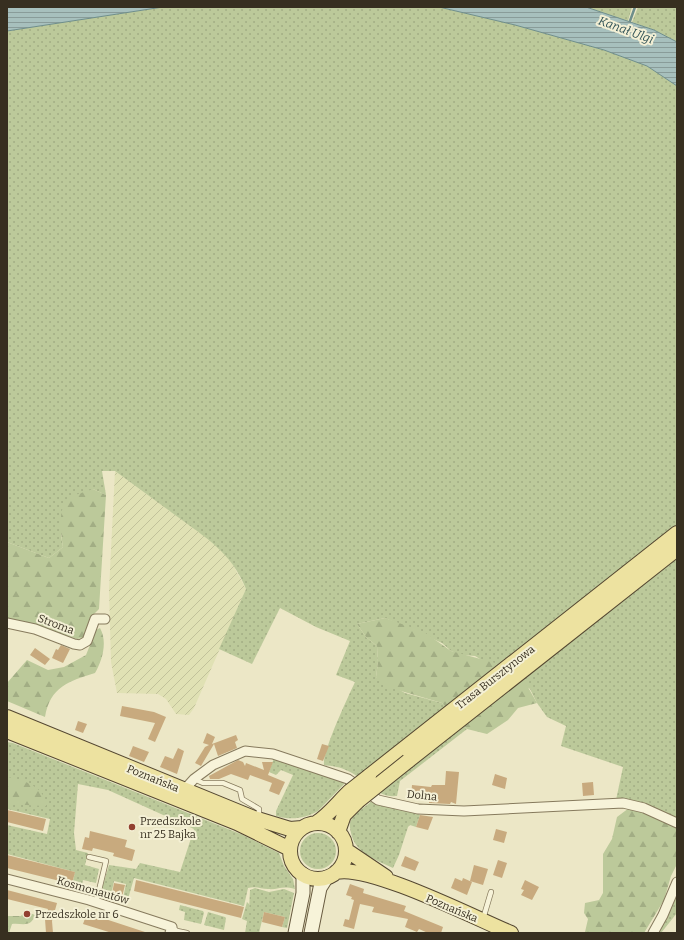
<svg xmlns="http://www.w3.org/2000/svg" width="684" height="940" viewBox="0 0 684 940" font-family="Bitter,serif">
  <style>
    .farmland { fill: url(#farmland-furrows) }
    .grass { fill: url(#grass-dots) }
    .forest { fill: url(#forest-firs) }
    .water { fill: url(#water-rules); stroke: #6e8e8b }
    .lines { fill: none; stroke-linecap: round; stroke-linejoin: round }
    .stream { stroke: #6e8e8b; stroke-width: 2.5 }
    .building { fill: #c8aa7e }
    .lane-casing { stroke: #867a5d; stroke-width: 6 }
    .street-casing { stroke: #867a5d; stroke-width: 11 }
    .secondary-casing { stroke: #685b40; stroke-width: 15 }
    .primary-casing { stroke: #544731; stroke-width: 16 }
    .lane { stroke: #f7f3d9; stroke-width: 4.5 }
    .street { stroke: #f7f3d9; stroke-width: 9 }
    .secondary { stroke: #f7f3d9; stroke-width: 13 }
    .primary { stroke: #ede2a0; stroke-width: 14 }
    .primary-bridge-casing { stroke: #544731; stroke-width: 16; stroke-linecap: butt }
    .primary-bridge { stroke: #ede2a0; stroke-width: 14 }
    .poi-dot { fill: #924030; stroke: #f4f0d5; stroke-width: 1.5 }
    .labels { text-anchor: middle; stroke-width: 4; stroke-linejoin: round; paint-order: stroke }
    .street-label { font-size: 11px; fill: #372f20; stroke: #f4f0d5 }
    .poi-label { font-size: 11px; fill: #372f20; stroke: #f4f0d5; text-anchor: start }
    .water-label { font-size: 12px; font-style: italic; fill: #305256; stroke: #f4f0d5 }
  </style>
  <defs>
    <pattern id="farmland-furrows" width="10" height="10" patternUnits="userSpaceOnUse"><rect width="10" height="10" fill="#e0e1b4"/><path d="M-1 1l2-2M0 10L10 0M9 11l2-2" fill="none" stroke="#c1c19a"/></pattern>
    <pattern id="grass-dots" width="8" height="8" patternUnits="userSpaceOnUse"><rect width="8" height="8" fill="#bcc99a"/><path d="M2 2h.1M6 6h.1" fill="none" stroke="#a2ad84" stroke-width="1.8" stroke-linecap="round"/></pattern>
    <pattern id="forest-firs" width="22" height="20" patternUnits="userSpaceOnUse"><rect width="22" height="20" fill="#bcc99a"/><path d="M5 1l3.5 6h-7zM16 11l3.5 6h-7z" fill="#a2ad84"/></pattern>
    <pattern id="water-rules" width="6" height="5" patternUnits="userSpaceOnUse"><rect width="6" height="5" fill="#a7c0bd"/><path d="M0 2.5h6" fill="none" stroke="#899c99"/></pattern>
  </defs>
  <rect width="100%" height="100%" fill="#ece7c6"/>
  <!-- farmland -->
  <path class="farmland" d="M 115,471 L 217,545 L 232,563 L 246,589 L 194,708 L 189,715 L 176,714 L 166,699 L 158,694 L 117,693 L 111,662 L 109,590 Z"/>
  <!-- grass -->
  <path class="grass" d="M 163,7 L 439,7 L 515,25 L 604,50 L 647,66 L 677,86 L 677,820 L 616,800 L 623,767 L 561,746 L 566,726 L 547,717 L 537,703 L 530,689 L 475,656 L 462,655 L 451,651 L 442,643 L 385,618 L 357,624 L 366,637 L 377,646 L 378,662 L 376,677 L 405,693 L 442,703 L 467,729 L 400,781 L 397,796 C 375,798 366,779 348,771 C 341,767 332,766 324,765 C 322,752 348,697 355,682 L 336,675 L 350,641 L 316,627 L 280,608 L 252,664 L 219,649 L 246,589 C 232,553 205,537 175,515 C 155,500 135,486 115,471 L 102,471 L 106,495 L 93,489 L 61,535 L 63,547 L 49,558 L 7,542 L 7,31 Z
    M 586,7 L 632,7 L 628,21 Z
    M 638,7 L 677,7 L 677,42 L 654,30 L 632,22 Z
    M 7,742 L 13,743 L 243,835 L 279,853 L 284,866 L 293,879 L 295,889 C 281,885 279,890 268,889 C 261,889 256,886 248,888 L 244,906 L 134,878 L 128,899 L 123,898 L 126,884 L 114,881 L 111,895 L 101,892 L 109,865 L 136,869 L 140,863 L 180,872 L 194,829 L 108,790 L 78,784 L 74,833 L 76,850 L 88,853 L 85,865 L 99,869 L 96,883 L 83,880 L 81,889 L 78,891 L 61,886 L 62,882 L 72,885 L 75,872 L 7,854 L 7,825 L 47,834 L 50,819 L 7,809 Z
    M 274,758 L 346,782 L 318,811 C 304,819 291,820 276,816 L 276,811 L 293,775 L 281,770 L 276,775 L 269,772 Z
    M 372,801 L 410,810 L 420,815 L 416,827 L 410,825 L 408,827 L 399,855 L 393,868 C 376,860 355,853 351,833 C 350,828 349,825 351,820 C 356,812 365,807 372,801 Z
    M300 851a18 18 0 1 1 36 0a18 18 0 1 1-36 0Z
    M 255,888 L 269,892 L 284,889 L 294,893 L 287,928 L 282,927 L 285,917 L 264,912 L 259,933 L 245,933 L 247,921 L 242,919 L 247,902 L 249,904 L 249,910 L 250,890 Z
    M 677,890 L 677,913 L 661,933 L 656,933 Z
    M 180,905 L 203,911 L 204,913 L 201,924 L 184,920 L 185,912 L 179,910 Z
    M 208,912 L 225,917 L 226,918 L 224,930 L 204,925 Z"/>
  <!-- forest -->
  <path class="forest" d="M 93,489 L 106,495 L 99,609 L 90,618 L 83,638 L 77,639 L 35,625 L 7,620 L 7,542 L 49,558 L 63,547 C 61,534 57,507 69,498 C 75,494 86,492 93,489 Z
    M 385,618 L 424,632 L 451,651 L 499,664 L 525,682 L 537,703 L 518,708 L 508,720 L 487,734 L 467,729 L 442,703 L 384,686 L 376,677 L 378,662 L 377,646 L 366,637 L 357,624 Z
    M 100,628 C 108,642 102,661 95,673 C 69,681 50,687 45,717 L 7,701 L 7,683 L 27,660 L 48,670 L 64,667 L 86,655 L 96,630 Z
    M 7,777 C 22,779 46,787 46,806 L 7,804 Z
    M 629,808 L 661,819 L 677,827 L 677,864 L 671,876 L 664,900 L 644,933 L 582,933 L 585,932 L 588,919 L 584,913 L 585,903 L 599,900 L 603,893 L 603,854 L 612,839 L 617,817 Z
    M 25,911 L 35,915 C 31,928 23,923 12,924 L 9,933 L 7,933 L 7,916 L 21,916 Z"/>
  <!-- water -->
  <path class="water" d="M 7,7 L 163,7 L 7,31 Z
    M 439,7 L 586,7 L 654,30 L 677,42 L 677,86 L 647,66 L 604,50 L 515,25 Z"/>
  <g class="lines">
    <!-- stream -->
    <path class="stream" d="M 630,21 L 635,7"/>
  </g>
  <!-- building -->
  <path class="building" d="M 61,645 L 70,649 L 63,663 L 52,658 L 56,649 L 58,650 Z
    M 35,648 L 50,659 L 45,665 L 30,655 Z
    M 122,706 L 154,712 L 166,717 L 155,742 L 148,739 L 155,723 L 120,716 Z
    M 78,721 L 87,724 L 83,733 L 75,730 Z
    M 207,733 L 215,737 L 212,744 L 236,735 L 238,740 L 235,742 L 237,748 L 218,756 L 214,744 L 201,766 L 195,763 L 205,747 L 209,745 L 203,743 Z
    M 322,744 L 329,746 L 323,761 L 317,759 Z
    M 133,746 L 149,752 L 144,762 L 129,756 Z
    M 178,748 L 184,751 L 177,774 L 160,767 L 165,756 L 173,759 Z
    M 238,760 L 243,762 L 245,766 L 246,763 L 264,770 L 262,762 L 273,762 L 268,775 L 285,782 L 279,795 L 269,791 L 272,783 L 250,775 L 248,780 L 231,774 L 219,779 L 210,779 L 209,776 Z
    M 446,771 L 459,772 L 456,804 L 451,802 L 450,804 L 429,803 L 429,798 L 411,797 L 412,785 L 431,787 L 432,785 L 445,785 Z
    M 495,774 L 507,778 L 505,789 L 492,785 Z
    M 593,782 L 594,795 L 583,796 L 582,783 Z
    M 7,810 L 46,819 L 43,831 L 7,822 Z
    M 420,815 L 433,817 L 428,830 L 416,827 Z
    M 496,829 L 507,832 L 504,843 L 493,840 Z
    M 90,831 L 127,840 L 125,847 L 135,850 L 132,861 L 113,856 L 114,853 L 93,848 L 92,851 L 82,849 L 85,837 L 89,838 Z
    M 7,855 L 75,872 L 72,884 L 7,868 Z
    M 405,856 L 419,862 L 415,871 L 401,866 Z
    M 498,860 L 507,863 L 502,878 L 493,875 Z
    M 474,865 L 488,869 L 483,885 L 470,881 Z
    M 455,878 L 462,881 L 463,878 L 472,882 L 467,895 L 451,888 Z
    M 136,880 L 244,907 L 241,918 L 134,891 Z
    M 525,880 L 539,887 L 532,900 L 521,895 L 524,890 L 521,889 Z
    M 114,883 L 125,885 L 122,897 L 112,894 Z
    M 350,884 L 364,889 L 363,893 L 406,906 L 404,911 L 443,927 L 441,933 L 428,933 L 419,929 L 417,932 L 405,927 L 408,919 L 372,912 L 374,907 L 360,904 L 354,929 L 343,926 L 345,919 L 349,920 L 354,900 L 351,899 L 352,897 L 346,895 Z
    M 7,890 L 57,903 L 52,921 L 53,933 L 46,933 L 45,919 L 48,909 L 7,899 Z
    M 264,912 L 285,917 L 282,927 L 262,922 Z
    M 87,913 L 145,932 L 145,933 L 112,933 L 83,924 Z"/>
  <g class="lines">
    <defs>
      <path id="lane" d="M 194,779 L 203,783 L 223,783 L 240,790 L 242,799 L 259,809 L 259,818
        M 89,857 L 106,861 L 96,903
        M 483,919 L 491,892
        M 172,927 L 177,931 L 187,933"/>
      <path id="street" d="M 7,623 L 35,629 L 74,644 L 80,645 L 87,641 L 95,619 L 105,619
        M 184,790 L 194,779 L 213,765 L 245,751 L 273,754 L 348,779 L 378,800 L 418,809 L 464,811 L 623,803 L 644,808 L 677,823
        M 7,879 L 89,900 L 172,927 L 170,933
        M 653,933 L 663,915 L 677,882"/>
      <path id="secondary" d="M 295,933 L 303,893 L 303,874
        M 311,933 L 320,888 L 327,877"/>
      <path id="primary" d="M 7,717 L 254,818 L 290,829 L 302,828
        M 7,731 L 237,823 L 290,849
        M 408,761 L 677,549
        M 369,776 L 677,533
        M 316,823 C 329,815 339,801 350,791
        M290 851a28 28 0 1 1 56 0a28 28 0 1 1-56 0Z
        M 338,832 L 344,815 L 358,801
        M 346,850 L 386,877
        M 336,872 C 369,864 475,918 511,933"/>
    </defs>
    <!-- lane casing -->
    <use href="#lane" class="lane-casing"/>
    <!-- street casing -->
    <use href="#street" class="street-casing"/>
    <!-- secondary casing -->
    <use href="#secondary" class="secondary-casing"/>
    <!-- primary casing -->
    <use href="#primary" class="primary-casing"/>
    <!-- lane -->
    <use href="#lane" class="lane"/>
    <!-- street -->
    <use href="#street" class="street"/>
    <!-- secondary -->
    <use href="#secondary" class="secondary"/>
    <!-- primary -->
    <use href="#primary" class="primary"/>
    <defs>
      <path id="primary-bridge" d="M 350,791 L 369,776
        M 358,801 L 408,761"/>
    </defs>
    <!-- primary-bridge casing -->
    <use href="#primary-bridge" class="primary-bridge-casing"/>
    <!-- primary-bridge -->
    <use href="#primary-bridge" class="primary-bridge"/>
  </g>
  <!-- markers -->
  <g class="poi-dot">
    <circle cx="132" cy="827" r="4"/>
    <circle cx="27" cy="914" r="4"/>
  </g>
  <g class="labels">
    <!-- street labels -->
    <g class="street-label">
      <text transform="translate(56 624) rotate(21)" y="4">Stroma</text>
      <text transform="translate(495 677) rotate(-38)" y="4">Trasa Bursztynowa</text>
      <text transform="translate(153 778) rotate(22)" y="4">Poznańska</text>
      <text transform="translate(422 795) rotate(6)" y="4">Dolna</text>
      <text transform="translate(93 890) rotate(16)" y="4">Kosmonautów</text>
      <text transform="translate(452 908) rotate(23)" y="4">Poznańska</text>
    </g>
    <!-- poi labels -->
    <g class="poi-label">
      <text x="140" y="825">Przedszkole<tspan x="140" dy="13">nr 25 Bajka</tspan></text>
      <text x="35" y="918">Przedszkole nr 6</text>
    </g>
    <!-- water labels -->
    <g class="water-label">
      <text transform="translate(626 30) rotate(20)" y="4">Kanał Ulgi</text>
    </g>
  </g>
  <!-- border -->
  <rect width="684" height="940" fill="none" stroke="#372f20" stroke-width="16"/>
</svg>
